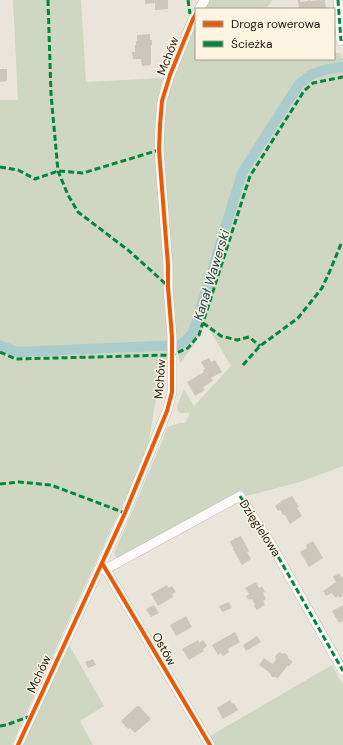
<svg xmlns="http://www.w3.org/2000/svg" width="343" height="745" viewBox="0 0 343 745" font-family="'DM Sans',sans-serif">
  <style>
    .green { fill: #cfd6c2 }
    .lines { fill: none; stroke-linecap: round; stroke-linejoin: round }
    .canal { stroke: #aacccd; stroke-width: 10 }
    .building { fill: #ccc7bb }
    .street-casing { stroke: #c0bcb4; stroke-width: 10 }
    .street { stroke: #fcfbfa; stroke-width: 9 }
    .quiet { stroke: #00873e; stroke-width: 3; stroke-dasharray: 6 3; stroke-linecap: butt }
    .cycleway-casing { stroke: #fdf4e2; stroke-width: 6 }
    .cycleway { stroke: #e8590c; stroke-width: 4 }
    .labels { text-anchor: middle; stroke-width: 3; stroke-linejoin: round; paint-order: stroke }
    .street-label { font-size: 12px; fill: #1a1711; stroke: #fdf4e2 }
    .water-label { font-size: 13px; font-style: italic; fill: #144347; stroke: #fdf4e2 }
  </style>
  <rect width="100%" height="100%" fill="#eae5db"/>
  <!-- green -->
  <path class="green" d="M 13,0 L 81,0 L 86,82 L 163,78 L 158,100 L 155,124 L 155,149 L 169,338 L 167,364 L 157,393 L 149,440 L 145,456 C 101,552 55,648 12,745 L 0,745 L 0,100 L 18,100 Z
    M 211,0 L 272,0 L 266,9 L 205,9 Z
    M 196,23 L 196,59 L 334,59 L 334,39 L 335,53 L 341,53 L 341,58 L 343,58 L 343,466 L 300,482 L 246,496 L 242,491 L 168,530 L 117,559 L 114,554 L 162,441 L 167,427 L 179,423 L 185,423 L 190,413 L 180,413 L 178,411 L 177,406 L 184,389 L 194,406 L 231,366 L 206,324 L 193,346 L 180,363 L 177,348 L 164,150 C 164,133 164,117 167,101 C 173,74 185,49 196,23 Z
    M 69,645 L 104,706 L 80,721 L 93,745 L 23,745 Z
    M 332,665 L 343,685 L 343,745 L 215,745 L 210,736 Z"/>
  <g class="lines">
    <!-- canal -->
    <path class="canal" d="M 0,345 L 17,352 L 179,345 L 184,342 L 193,333 L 242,173 L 299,84 L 312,74 L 328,69 L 343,67"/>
  </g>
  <!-- building -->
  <path class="building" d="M 145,0 L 168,0 L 168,9 L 155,10 L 155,3 L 145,4 Z
    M 298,0 L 300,0 L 300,2 L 309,1 L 308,0 L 310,0 L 310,1 L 325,0 L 326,9 L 299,9 Z
    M 150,34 L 150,40 L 152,40 L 152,45 L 151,45 L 151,65 L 142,66 L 141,59 L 133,59 L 132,52 L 135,52 L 135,45 L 136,45 L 136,41 L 137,41 L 137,35 Z
    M 0,69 L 7,69 L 7,81 L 0,82 Z
    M 209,358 L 211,362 L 215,360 L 222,372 L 211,378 L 213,381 L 203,387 L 205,390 L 195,396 L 187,382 L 204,372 L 203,370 L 205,369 L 201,362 Z
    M 292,496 L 299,507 L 297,508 L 302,516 L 290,524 L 285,515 L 283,515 L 280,510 L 278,511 L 275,506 L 281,502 L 281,501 Z
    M 241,536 L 249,551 L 247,552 L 251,559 L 242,565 L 233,549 L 234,549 L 230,542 L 235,538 L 237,538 Z
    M 313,541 L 323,558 L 309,567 L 300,552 L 307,548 L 306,545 Z
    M 339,573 L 342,578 L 343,577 L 343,593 L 342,594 L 343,596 L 340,598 L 338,596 L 336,598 L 332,593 L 326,596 L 323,591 L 336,582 L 333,577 Z
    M 256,582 L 259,588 L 262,586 L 265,592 L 263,593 L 266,599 L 263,601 L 265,605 L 257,610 L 254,606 L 255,605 L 252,599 L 249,600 L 246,596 L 249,594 L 245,588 Z
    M 167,585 L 168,588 L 172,586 L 176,592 L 172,594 L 173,597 L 158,606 L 151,594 Z
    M 229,602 L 232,608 L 222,612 L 219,606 Z
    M 154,605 L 159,613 L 151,617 L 146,609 Z
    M 343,605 L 343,621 L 339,623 L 332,611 Z
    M 186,616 L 192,627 L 176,636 L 170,625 Z
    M 235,632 L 240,642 L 228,649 L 229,652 L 223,656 L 221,653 L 218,655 L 212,645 Z
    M 257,636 L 261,642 L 246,651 L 243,645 Z
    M 198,640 L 199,643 L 203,640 L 207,646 L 203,649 L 204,651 L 189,660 L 182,649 Z
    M 280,652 L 282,654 L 285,653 L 288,656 L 288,658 L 292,661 L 292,663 L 289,666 L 287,666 L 278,678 L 275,677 L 272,677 L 271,676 L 270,673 L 259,665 L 264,658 L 273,664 L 276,659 L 275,656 L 278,653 Z
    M 93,659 L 96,665 L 88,668 L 85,662 Z
    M 230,700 L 232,704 L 234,703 L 238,710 L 223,719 L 217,708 Z
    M 137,706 L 139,706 L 151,719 L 135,733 L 130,728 L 128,729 L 121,721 Z"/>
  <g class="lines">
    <defs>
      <path id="street" d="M 338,0 L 341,41
        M 199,9 L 205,0
        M 103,565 L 210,745
        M 106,569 L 240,496 L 271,544 L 343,671
        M 18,745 L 125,513 L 167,411 L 172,392 L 172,337 L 168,287 L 168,265 L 159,150 L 160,125 L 162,101 L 170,75 L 193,19 L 196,14"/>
    </defs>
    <!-- street casing -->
    <use href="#street" class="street-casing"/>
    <!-- street -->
    <use href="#street" class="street"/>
    <!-- quiet -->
    <path class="quiet" d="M 48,0 L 51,94 L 58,171 L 68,195 L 78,212 L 128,250 L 168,286
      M 188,0 L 190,14
      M 338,0 L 341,41
      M 0,167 L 18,170 L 35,179 L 58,171 L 83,173 L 159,150
      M 203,323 L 221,336 L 237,340 L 249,337 L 260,346
      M 0,352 L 16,359 L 172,355 L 188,348 L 199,335 L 250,176 L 304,91 L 313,83 L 343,77
      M 243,365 L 260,346 L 298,318 L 322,288 L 329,273 L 341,244 L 343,243
      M 0,484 L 19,482 L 51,485 L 125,513
      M 240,496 L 271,544 L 343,671
      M 0,726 L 6,725 L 31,716"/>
    <defs>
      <path id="cycleway" d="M 102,563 L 210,745
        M 18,745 L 125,513 L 167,411 L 172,392 L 172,337 L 168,287 L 168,265 L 159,150 L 160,125 L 162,101 L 170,75 L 193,19 L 196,14"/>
    </defs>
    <!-- cycleway casing -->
    <use href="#cycleway" class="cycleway-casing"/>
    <!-- cycleway -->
    <use href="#cycleway" class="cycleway"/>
  </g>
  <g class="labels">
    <!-- street labels -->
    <g class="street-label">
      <text transform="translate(168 56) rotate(-69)" y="4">Mchów</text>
      <text transform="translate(160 379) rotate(-86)" y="4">Mchów</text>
      <text transform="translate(260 528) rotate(57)" y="4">Dzięgielowa</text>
      <text transform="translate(164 649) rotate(60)" y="4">Ostów</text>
      <text transform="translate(39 674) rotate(-65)" y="4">Mchów</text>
    </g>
    <!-- water labels -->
    <g class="water-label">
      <text transform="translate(211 275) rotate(-73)" y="5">Kanał Wawerski</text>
    </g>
  </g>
  <!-- legend -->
  <rect x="195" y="8" width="140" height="52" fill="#fdf4e2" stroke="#a29c8e"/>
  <rect x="203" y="21" width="20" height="6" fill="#e8590c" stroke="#a29c8e"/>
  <text x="231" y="28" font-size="12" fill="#1a1711">Droga rowerowa</text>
  <rect x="203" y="41" width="20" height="6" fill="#00873e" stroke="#a29c8e"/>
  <text x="231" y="48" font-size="12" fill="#1a1711">Ścieżka</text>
</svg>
